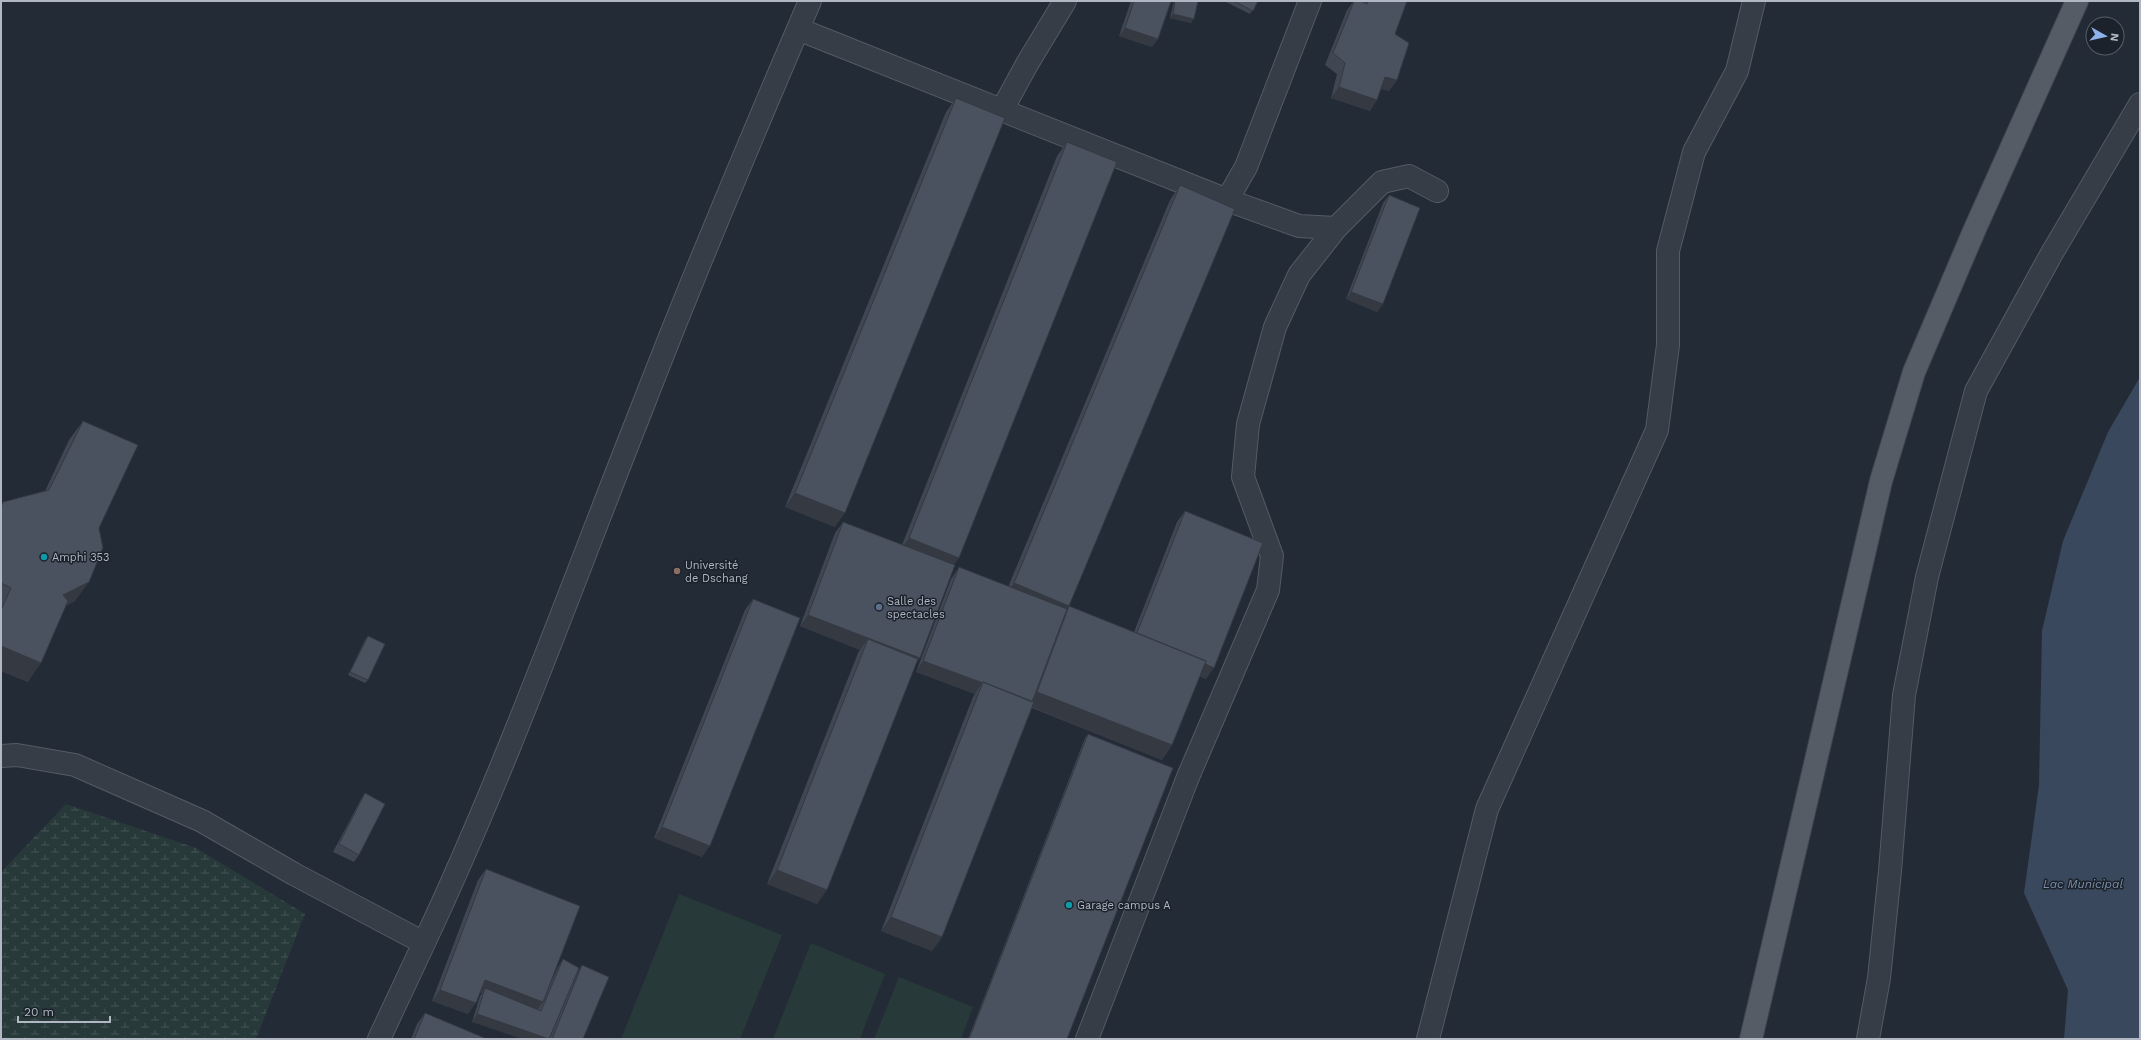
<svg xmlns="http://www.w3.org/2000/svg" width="2141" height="1040" viewBox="0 0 2141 1040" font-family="'Work Sans',sans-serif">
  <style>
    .green { fill: #283939 }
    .wetland { fill: url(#wetland-marsh) }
    .water { fill: #3a485d }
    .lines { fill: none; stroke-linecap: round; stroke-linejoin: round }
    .minor-casing { stroke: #545b64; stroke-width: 24 }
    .major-casing { stroke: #404650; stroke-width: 24 }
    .minor { stroke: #363d46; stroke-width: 22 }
    .major { stroke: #555c66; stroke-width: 22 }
    .wall { fill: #404752 }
    .shaded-wall { fill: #343942 }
    .building { fill: #4a525f; stroke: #343942 }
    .culture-dot { fill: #0f9aa8; stroke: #1c222b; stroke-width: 1.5 }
    .education-dot { fill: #8d6e63; stroke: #1c222b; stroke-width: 1.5 }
    .service-dot { fill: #5c6f8a; stroke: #1c222b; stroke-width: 1.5 }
    .labels { text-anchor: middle; stroke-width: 3; stroke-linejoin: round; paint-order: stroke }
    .poi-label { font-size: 11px; fill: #b1b8c3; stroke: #1c222b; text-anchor: start }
    .water-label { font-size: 12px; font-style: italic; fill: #7c8ea8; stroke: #1c222b }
  </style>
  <defs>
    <pattern id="wetland-marsh" width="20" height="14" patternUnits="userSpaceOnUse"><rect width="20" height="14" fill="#283939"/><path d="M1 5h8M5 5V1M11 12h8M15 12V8" fill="none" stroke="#455454"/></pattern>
  </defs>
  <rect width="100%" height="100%" fill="#232b36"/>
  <!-- green -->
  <path class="green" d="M 679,894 L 782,935 L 740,1039 L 621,1039 Z
    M 811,943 L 885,974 L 860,1039 L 773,1039 Z
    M 899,977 L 973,1007 L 961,1039 L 874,1039 Z"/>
  <!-- wetland -->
  <path class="wetland" d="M 66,804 L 196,848 L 305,914 L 256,1039 L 1,1039 L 1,872 Z"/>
  <!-- water -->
  <path class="water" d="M 2140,377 L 2140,1039 L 2064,1039 L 2068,990 L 2024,893 L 2039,785 L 2042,631 L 2063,541 L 2108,432 Z"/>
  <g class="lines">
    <defs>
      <path id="minor" d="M 798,29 L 1227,200 L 1299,226 L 1336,228
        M 1002,110 L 1027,64 L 1065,1
        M 1227,200 L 1246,167 L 1310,1
        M 1,756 L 17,755 L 75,765 L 202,821 L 294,874 L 424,943 C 506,769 571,587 642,408 C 695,271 752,136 810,1
        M 379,1039 L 424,943
        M 1087,1039 L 1188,777 L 1268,590 L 1272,556 L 1243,477 L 1248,424 L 1275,327 L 1299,275 L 1336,228 L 1382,182 L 1409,176 L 1437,191
        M 1428,1039 L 1487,809 L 1657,430 L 1668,345 L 1668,251 L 1694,152 L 1737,71 L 1754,1
        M 1868,1039 L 1879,978 L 1890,871 L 1904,695 L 1927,577 L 1976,391 L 2052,253 L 2140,104"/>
      <path id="major" d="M 1751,1039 L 1881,481 L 1914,372 L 1974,231 L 2077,1"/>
    </defs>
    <!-- minor casing -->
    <use href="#minor" class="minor-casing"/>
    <!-- major casing -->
    <use href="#major" class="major-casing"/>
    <!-- minor -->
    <use href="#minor" class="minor"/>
    <!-- major -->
    <use href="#major" class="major"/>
  </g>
  <!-- wall -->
  <path class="wall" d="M 1131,1 L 1171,1 L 1158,39 L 1152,47 L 1119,36 Z
    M 1174,1 L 1198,1 L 1191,23 L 1170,18 Z
    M 1224,1 L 1258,1 L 1250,14 Z
    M 1354,1 L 1361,1 L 1365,3 L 1365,1 L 1407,1 L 1395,34 L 1397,80 L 1389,91 L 1381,89 L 1370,111 L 1331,98 L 1337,74 L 1325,65 L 1347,10 Z
    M 956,98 L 835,527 L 785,507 L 946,112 Z
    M 1067,142 L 954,565 L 920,658 L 917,662 L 817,904 L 767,884 L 858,653 L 860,650 L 800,626 L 835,533 L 843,522 L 902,545 L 1057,156 Z
    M 1180,185 L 1069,606 L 1067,609 L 1069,606 L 1134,632 L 1177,522 L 1185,511 L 1206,679 L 1200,676 L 1172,745 L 1162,760 L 1032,708 L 942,937 L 932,951 L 881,931 L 973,697 L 975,694 L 916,672 L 951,579 L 959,567 L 1008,587 L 1170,200 Z
    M 1389,195 L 1383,304 L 1377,312 L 1346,299 L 1383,203 Z
    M 83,421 L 99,528 L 75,601 L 66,606 L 28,682 L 1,671 L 1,505 L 3,502 L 45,491 L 69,440 Z
    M 753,599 L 702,857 L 654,838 L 745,610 Z
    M 368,636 L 368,680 L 365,683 L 348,675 L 365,640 Z
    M 1088,734 L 1067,1039 L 968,1039 L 1085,738 Z
    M 365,793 L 359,855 L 354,862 L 333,852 L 360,801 Z
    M 486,869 L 548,989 L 558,967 L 563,959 L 549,1039 L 472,1022 L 480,996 L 482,993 L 480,993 L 468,1014 L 432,1001 L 478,880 Z
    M 582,965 L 583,1039 L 549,1039 L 577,973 Z
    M 425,1013 L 487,1039 L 411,1039 L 417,1024 Z"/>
  <!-- shaded-wall -->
  <path class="shaded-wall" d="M 1173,14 L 1194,19 L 1191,23 L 1170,18 Z
    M 1125,28 L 1158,39 L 1152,47 L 1119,36 Z
    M 1385,77 L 1397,80 L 1389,91 L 1377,88 Z
    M 1339,87 L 1377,100 L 1370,111 L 1331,98 Z
    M 1351,292 L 1383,304 L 1377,312 L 1346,299 Z
    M 795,493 L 845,513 L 835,527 L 785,507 Z
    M 909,538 L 959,558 L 949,572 L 899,552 Z
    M 89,582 L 75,601 L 50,614 L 63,595 Z
    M 1014,583 L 1069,606 L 1059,621 L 1004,597 Z
    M 808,615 L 920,658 L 912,670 L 868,639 L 860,650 L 800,626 Z
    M 1136,636 L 1214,668 L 1206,679 L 1128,647 Z
    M 1,646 L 41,663 L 28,682 L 1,671 Z
    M 923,661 L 982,683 L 975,694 L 916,672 Z
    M 1037,692 L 1172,745 L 1162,760 L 1029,706 L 1030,702 Z
    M 662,827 L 710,846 L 702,857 L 654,838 Z
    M 777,870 L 827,890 L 817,904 L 767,884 Z
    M 891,917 L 942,937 L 932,951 L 881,931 Z
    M 485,980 L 543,1002 L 535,1013 L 485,988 L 482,993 L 477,992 Z
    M 440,990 L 476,1003 L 468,1014 L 432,1001 Z
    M 477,1014 L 549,1039 L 522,1039 L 472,1022 Z"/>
  <!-- building -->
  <path class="building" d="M 1134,1 L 1171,1 L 1158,39 L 1125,28 Z
    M 1175,1 L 1198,1 L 1194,19 L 1173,14 Z
    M 1234,1 L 1258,1 L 1253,11 Z
    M 1354,1 L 1361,1 L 1367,4 L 1368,1 L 1407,1 L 1395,34 L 1409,43 L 1397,80 L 1385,77 L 1377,100 L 1339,87 L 1345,63 L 1333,53 Z
    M 956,98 L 1005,118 L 845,513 L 795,493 Z
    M 1067,142 L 1117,162 L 959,558 L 909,538 Z
    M 1180,185 L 1235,209 L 1069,606 L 1014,583 Z
    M 1389,195 L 1420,208 L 1383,304 L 1351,292 Z
    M 83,421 L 138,445 L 99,528 L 103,548 L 89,582 L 63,595 L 68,601 L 41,663 L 1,646 L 1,610 L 11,588 L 1,583 L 1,507 L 3,502 L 49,490 Z
    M 1185,511 L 1263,543 L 1214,668 L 1205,664 L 1206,661 L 1137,633 Z
    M 843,522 L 955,565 L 920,658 L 808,615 Z
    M 959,567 L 1067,609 L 1032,702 L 983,682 L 983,683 L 923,661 Z
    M 753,599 L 800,618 L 710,846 L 662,827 Z
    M 1069,606 L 1206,661 L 1172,745 L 1037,692 Z
    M 368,636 L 385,644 L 368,680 L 350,672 Z
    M 868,639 L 918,659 L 827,890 L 777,870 Z
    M 983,682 L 1034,702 L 942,937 L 891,917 Z
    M 1088,734 L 1173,768 L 1067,1039 L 969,1039 Z
    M 365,793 L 385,804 L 359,855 L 339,844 Z
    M 486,869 L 580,906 L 543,1002 L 485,980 L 476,1003 L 440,990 Z
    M 563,959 L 579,968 L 549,1039 L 477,1014 L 485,988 L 541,1011 Z
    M 582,965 L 609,977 L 583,1039 L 552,1039 Z
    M 425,1013 L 487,1039 L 414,1039 Z"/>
  <!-- markers -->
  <g class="culture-dot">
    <circle cx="44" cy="557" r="4"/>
    <circle cx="1069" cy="905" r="4"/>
  </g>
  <circle class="education-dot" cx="677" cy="571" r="4"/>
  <circle class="service-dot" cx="879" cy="607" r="4"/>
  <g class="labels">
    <!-- poi labels -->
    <g class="poi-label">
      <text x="52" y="561">Amphi 353</text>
      <text x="685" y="569">Université<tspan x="685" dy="13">de Dschang</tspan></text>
      <text x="887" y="605">Salle des<tspan x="887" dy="13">spectacles</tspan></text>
      <text x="1077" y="909">Garage campus A</text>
    </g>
    <!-- water labels -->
    <g class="water-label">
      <text x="2083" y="888">Lac Municipal</text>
    </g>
  </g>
  <!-- border -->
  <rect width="2141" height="1040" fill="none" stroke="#b1b8c3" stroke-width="4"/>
  <!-- north arrow -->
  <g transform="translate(2105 36) rotate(98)"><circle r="19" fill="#1c222b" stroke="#585e68"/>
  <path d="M0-3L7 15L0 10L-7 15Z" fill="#8eb1eb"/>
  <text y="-6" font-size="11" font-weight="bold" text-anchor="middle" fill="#b1b8c3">N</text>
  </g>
  <!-- scale -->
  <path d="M18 1016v6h92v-6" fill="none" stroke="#b1b8c3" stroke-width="2"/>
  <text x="24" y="1016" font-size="12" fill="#b1b8c3" stroke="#1c222b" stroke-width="3" paint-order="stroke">20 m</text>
</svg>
